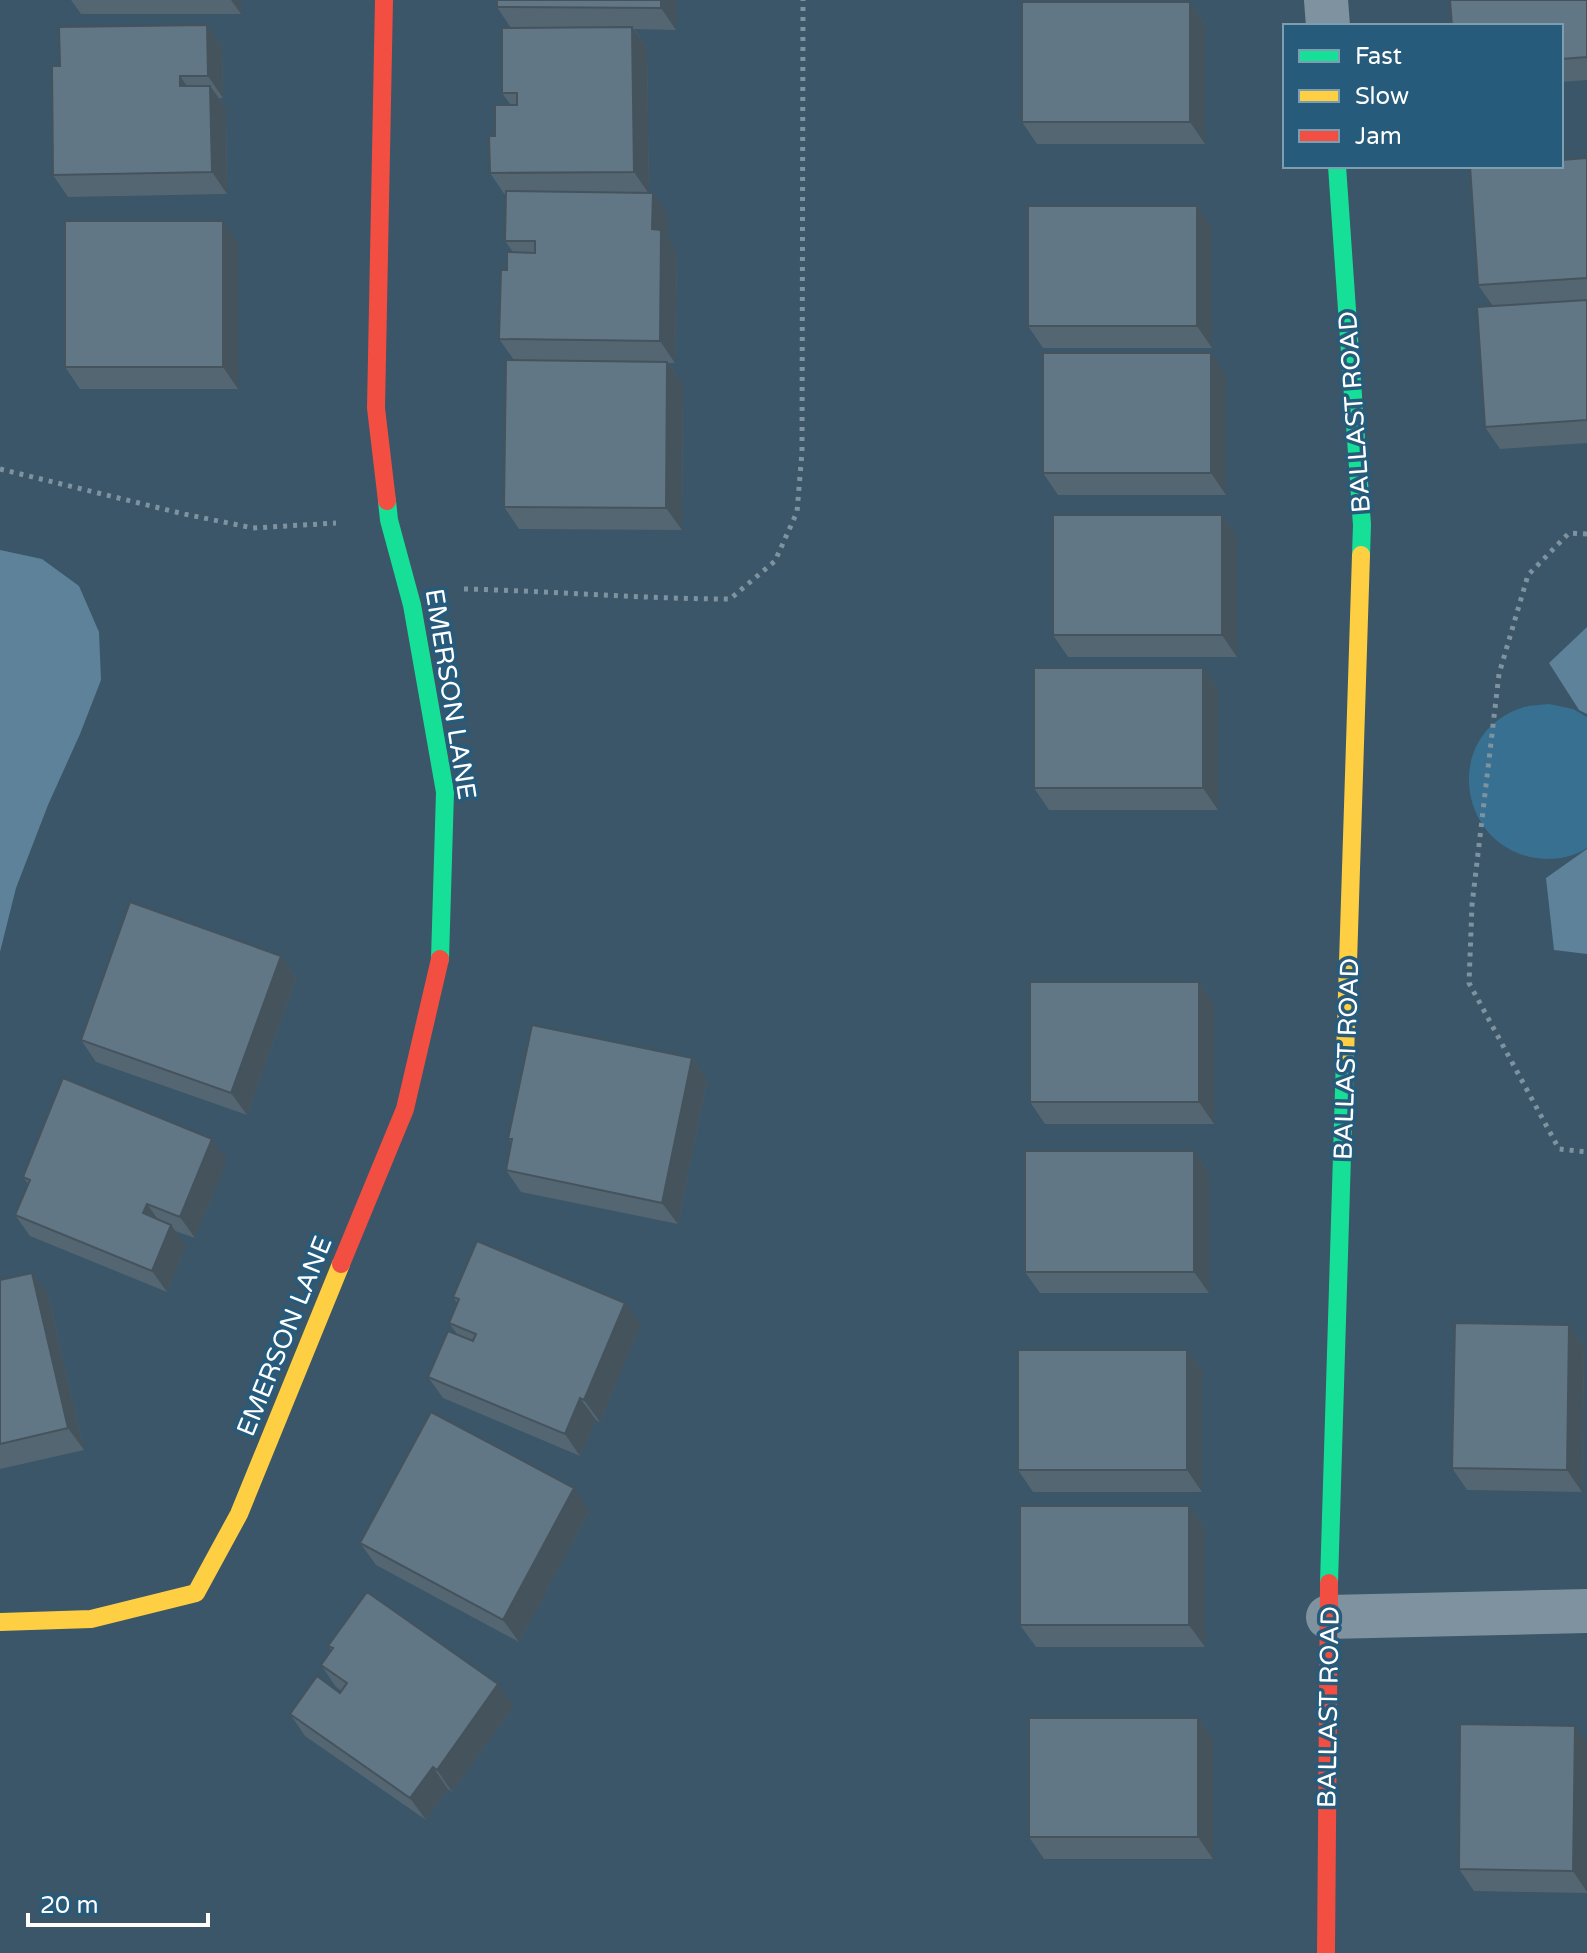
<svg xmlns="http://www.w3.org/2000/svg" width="1587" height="1953" viewBox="0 0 1587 1953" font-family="'Varela Round',sans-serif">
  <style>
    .green { fill: #377091 }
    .water { fill: #5e8299 }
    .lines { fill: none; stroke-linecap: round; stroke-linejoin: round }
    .path { stroke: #7f929f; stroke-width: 5; stroke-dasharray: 4 6; stroke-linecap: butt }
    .street { stroke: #7f929f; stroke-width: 44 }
    .fast { stroke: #16e098; stroke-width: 18 }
    .slow { stroke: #ffcf43; stroke-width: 18 }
    .jam { stroke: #f24e42; stroke-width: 18 }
    .wall { fill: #546672 }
    .shaded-wall { fill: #45535d }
    .building { fill: #627785; stroke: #45535d; stroke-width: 2 }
    .labels { text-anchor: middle; stroke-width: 7; stroke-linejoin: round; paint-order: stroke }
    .street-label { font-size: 26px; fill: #fff; stroke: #265b7c }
  </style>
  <rect width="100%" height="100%" fill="#3a5668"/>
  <!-- green -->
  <path class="green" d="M 1549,704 L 1573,709 L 1587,717 L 1587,848 C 1576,856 1560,859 1546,859 C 1457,855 1439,733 1524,707 C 1532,705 1541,705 1549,704 Z"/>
  <!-- water -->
  <path class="water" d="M 0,550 L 42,559 L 79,586 L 99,632 L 101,680 L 80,734 L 48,805 L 16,888 L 0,952 Z
    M 1587,627 L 1587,714 L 1579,710 L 1549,663 Z
    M 1587,849 L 1587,954 L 1554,950 L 1546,878 Z"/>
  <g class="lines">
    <!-- path -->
    <path class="path" d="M 0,469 L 184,514 L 253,528 L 336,523
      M 1587,534 L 1569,533 L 1528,575 L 1499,674 L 1472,905 L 1469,983 L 1559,1149 L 1587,1152
      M 464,589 C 553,591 642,599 730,599 L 775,561 L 797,512 L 802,452 L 803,0"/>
    <!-- street -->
    <path class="street" d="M 1326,0 L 1328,26
      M 1328,1617 L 1587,1611"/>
    <!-- fast -->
    <path class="fast" d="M 1337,166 L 1362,525 L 1361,555
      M 387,501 L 389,520 L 412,605 L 445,792 L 440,959
      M 1329,1583 L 1345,1057"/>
    <!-- slow -->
    <path class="slow" d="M 1345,1057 L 1361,555
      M 0,1622 L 91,1619 L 196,1593 L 239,1514 L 341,1264"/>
    <!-- jam -->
    <path class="jam" d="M 384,0 L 376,408 L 387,501
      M 341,1264 L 405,1109 L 440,959
      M 1326,1953 L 1329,1583"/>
  </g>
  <!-- wall -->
  <path class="wall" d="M 71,0 L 241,0 L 241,14 L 81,14 Z
    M 676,0 L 676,30 L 634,29 L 647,48 L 649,193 L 653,193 L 668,215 L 668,239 L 677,252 L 675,363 L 668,363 L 683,384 L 682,530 L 519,529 L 504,507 L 514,360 L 499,339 L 507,270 L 513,252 L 505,241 L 505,195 L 490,173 L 495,136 L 511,105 L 502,93 L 511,28 L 497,7 Z
    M 1587,0 L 1587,80 L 1561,82 L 1561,26 Z
    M 1190,2 L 1205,24 L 1205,144 L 1037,144 L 1022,122 Z
    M 207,25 L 222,47 L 223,98 L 219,98 L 226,108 L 227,194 L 68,197 L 53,175 L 60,66 Z
    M 1587,158 L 1587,443 L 1500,449 L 1485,427 L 1493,306 L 1478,285 Z
    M 1197,206 L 1212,228 L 1212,348 L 1043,348 L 1028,326 Z
    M 238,243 L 238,389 L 80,389 L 65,367 Z
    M 1226,375 L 1226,495 L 1058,495 L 1043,473 Z
    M 1222,515 L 1237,537 L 1237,657 L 1068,657 L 1053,635 Z
    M 1203,668 L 1218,690 L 1218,810 L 1049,810 L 1034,788 Z
    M 281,956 L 296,978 L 247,1115 L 96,1062 L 81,1040 Z
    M 1199,982 L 1214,1004 L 1214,1124 L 1045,1124 L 1030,1102 Z
    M 692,1058 L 707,1080 L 678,1224 L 521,1192 L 506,1170 L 512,1144 L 508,1139 Z
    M 1194,1151 L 1209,1173 L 1209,1293 L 1040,1293 L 1025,1272 Z
    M 227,1161 L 195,1238 L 175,1231 L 186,1246 L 167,1292 L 30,1236 L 15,1215 L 28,1184 L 23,1177 Z
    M 32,1273 L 48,1294 L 84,1450 L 0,1469 L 0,1280 Z
    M 453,1297 L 641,1324 L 600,1422 L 596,1420 L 580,1456 L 443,1398 L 428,1377 L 457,1334 L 449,1323 L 457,1303 Z
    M 1569,1325 L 1584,1346 L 1582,1492 L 1467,1490 L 1452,1468 Z
    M 1187,1350 L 1202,1371 L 1202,1492 L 1033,1492 L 1018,1470 Z
    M 1189,1506 L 1205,1528 L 1205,1647 L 1036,1647 L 1020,1625 Z
    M 590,1510 L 519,1642 L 376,1565 L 360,1543 Z
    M 328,1646 L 498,1684 L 514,1706 L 452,1792 L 448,1789 L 426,1820 L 305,1736 L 290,1714 L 340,1693 L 342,1691 L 336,1687 L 321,1665 L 331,1650 Z
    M 1198,1718 L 1213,1740 L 1213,1859 L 1044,1859 L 1029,1837 Z
    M 1587,1743 L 1587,1893 L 1474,1891 L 1459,1869 Z"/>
  <!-- shaded-wall -->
  <path class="shaded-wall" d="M 231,0 L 241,0 L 241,14 Z
    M 661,0 L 676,0 L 676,30 L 661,8 Z
    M 1190,2 L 1205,24 L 1205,144 L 1190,122 Z
    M 207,25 L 222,47 L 223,98 L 208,76 Z
    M 632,27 L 647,48 L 649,194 L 634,172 Z
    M 180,76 L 195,98 L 180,86 Z
    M 210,86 L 226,108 L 227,194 L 212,172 Z
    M 653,193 L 668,215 L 668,239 L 677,252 L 675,363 L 660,341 L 652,229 Z
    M 1197,206 L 1212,228 L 1212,348 L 1197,326 Z
    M 223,221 L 238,243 L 238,389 L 223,367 Z
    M 1211,353 L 1226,375 L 1226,495 L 1211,473 Z
    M 667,362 L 683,384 L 682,530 L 666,508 Z
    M 1222,515 L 1237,537 L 1237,657 L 1222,635 Z
    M 1203,668 L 1218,690 L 1218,810 L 1203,788 Z
    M 281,956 L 296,978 L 247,1115 L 231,1093 Z
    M 1199,982 L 1214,1004 L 1214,1124 L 1199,1102 Z
    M 692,1058 L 707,1080 L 678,1224 L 662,1203 Z
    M 212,1139 L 227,1161 L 195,1238 L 180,1217 Z
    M 1194,1151 L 1209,1173 L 1209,1293 L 1194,1272 Z
    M 147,1204 L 162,1225 L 143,1213 Z
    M 171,1225 L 186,1246 L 167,1292 L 152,1271 Z
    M 32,1273 L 48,1294 L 84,1450 L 68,1428 Z
    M 625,1303 L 641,1324 L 600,1422 L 584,1400 Z
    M 1569,1325 L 1584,1346 L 1582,1492 L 1567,1470 Z
    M 1187,1350 L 1202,1371 L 1202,1492 L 1187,1470 Z
    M 580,1398 L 596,1420 L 580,1456 L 565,1434 Z
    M 574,1488 L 590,1510 L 519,1642 L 503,1620 Z
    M 1189,1506 L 1205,1528 L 1205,1647 L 1189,1625 Z
    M 498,1684 L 514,1706 L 452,1792 L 437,1770 Z
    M 1198,1718 L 1213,1740 L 1213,1859 L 1198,1837 Z
    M 1575,1726 L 1587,1743 L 1587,1892 L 1573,1871 Z
    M 433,1767 L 448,1789 L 426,1820 L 410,1798 Z"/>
  <!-- building -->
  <path class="building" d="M 497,0 L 661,0 L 661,8 L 497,7 Z
    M 1450,0 L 1587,0 L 1587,57 L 1561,59 L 1561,26 L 1452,26 Z
    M 1022,2 L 1190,2 L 1190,122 L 1022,122 Z
    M 207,25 L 208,76 L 180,76 L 180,86 L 210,86 L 212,172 L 53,175 L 52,66 L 60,66 L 59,27 Z
    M 632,27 L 634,172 L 490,173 L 489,136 L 495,136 L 495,105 L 517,105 L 517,93 L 502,93 L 502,28 Z
    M 1587,158 L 1587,278 L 1478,285 L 1470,166 L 1561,166 L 1561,160 Z
    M 506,191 L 653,193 L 652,229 L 661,230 L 660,341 L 499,339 L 501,270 L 507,270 L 507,252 L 535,253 L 535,241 L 505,241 Z
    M 1028,206 L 1197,206 L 1197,326 L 1028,326 Z
    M 65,221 L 223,221 L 223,367 L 65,367 Z
    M 1587,300 L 1587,420 L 1485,427 L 1477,307 Z
    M 1043,353 L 1211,353 L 1211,473 L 1043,473 Z
    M 506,360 L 667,362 L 666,508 L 504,507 Z
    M 1053,515 L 1222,515 L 1222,635 L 1053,635 Z
    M 1034,668 L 1203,668 L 1203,788 L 1034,788 Z
    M 130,902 L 281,956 L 231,1093 L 81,1040 Z
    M 1030,982 L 1199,982 L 1199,1102 L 1030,1102 Z
    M 532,1025 L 692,1058 L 662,1203 L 506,1170 L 512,1139 L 508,1139 Z
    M 63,1078 L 212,1139 L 180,1217 L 147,1204 L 143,1213 L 171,1225 L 152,1271 L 15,1215 L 30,1180 L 23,1177 Z
    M 1025,1151 L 1194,1151 L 1194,1272 L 1025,1272 Z
    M 477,1241 L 625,1303 L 584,1400 L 580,1398 L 565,1434 L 428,1377 L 448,1331 L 473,1341 L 476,1334 L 449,1323 L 459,1299 L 453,1297 Z
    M 32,1273 L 68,1428 L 0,1444 L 0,1280 Z
    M 1455,1323 L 1569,1325 L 1567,1470 L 1452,1468 Z
    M 1018,1350 L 1187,1350 L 1187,1470 L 1018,1470 Z
    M 431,1412 L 574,1488 L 503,1620 L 360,1543 Z
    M 1020,1506 L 1189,1506 L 1189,1625 L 1020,1625 Z
    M 367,1592 L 498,1684 L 437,1770 L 433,1767 L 410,1798 L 290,1714 L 317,1676 L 340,1693 L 347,1683 L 321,1665 L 333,1648 L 328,1646 Z
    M 1029,1718 L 1198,1718 L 1198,1837 L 1029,1837 Z
    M 1460,1724 L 1575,1726 L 1573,1871 L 1459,1869 Z"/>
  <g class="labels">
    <!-- street labels -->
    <g class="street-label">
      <text transform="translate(1354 412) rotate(-94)" y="9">BALLAST ROAD</text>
      <text transform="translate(451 694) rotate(81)" y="9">EMERSON LANE</text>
      <text transform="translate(1346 1059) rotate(-88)" y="9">BALLAST ROAD</text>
      <text transform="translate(284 1336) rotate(-68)" y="9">EMERSON LANE</text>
      <text transform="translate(1328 1707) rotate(-89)" y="9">BALLAST ROAD</text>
    </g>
  </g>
  <!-- legend -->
  <rect x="1283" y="24" width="280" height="144" fill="#265b7c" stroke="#7d9db0" stroke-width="2"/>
  <rect x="1299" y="50" width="40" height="12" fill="#16e098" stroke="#7d9db0" stroke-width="2"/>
  <text x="1355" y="64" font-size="24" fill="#ffffff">Fast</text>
  <rect x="1299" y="90" width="40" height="12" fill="#ffcf43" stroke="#7d9db0" stroke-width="2"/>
  <text x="1355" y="104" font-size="24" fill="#ffffff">Slow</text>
  <rect x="1299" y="130" width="40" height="12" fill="#f24e42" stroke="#7d9db0" stroke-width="2"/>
  <text x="1355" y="144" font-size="24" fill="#ffffff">Jam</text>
  <!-- scale -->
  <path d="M28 1913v12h180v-12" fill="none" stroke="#ffffff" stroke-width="4"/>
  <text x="40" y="1913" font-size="24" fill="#ffffff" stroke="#265b7c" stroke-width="6" paint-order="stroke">20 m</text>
</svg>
